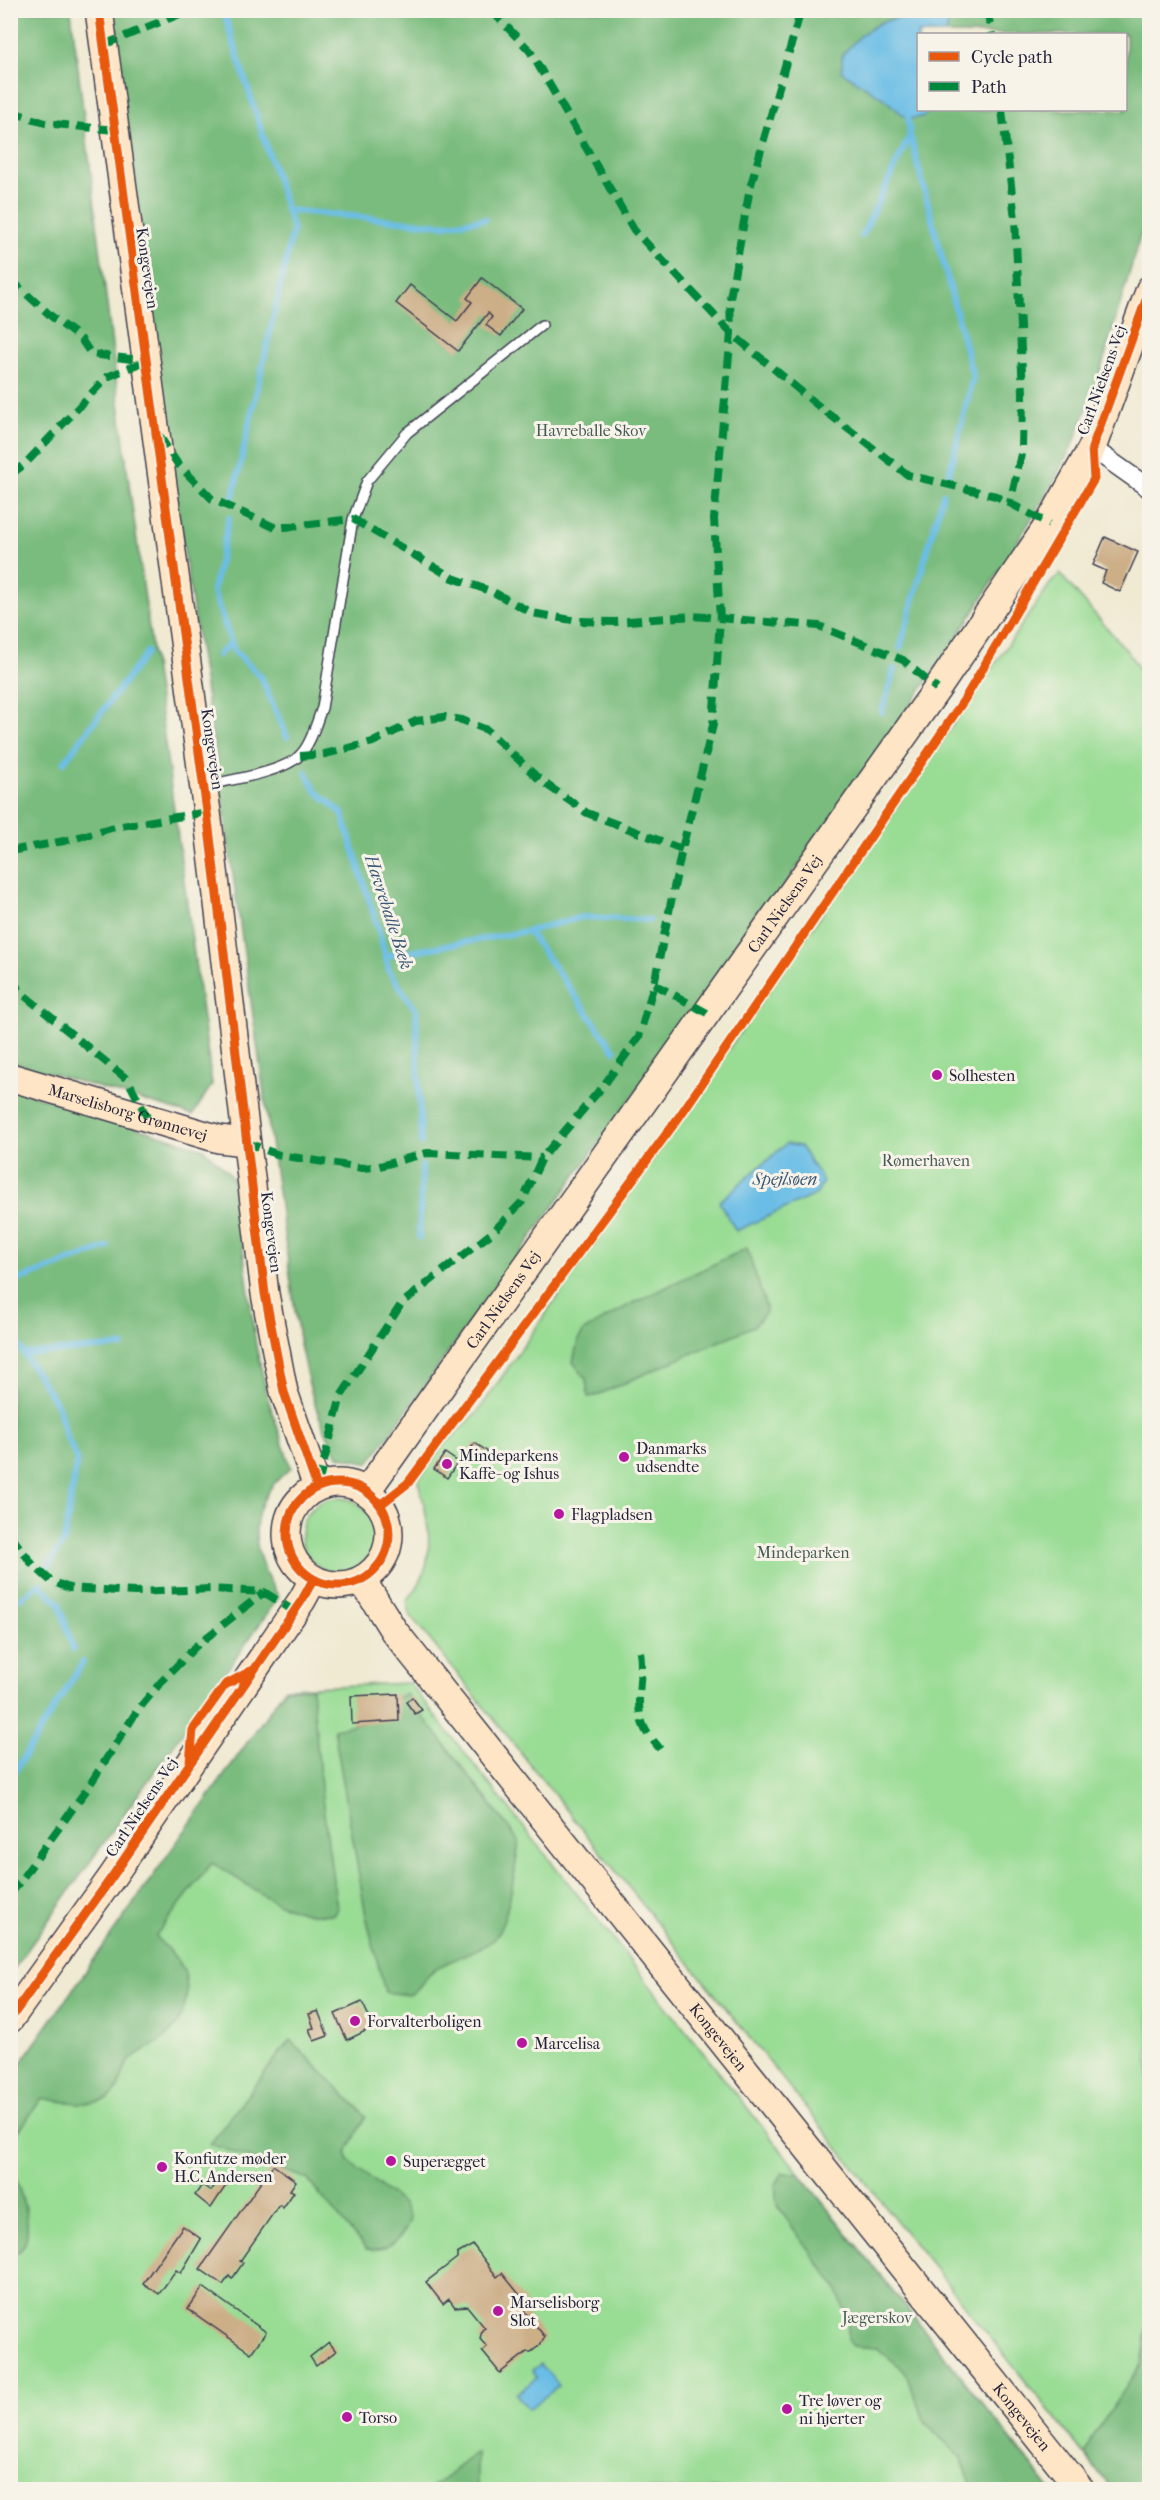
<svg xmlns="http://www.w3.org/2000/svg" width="1160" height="2500" viewBox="0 0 1160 2500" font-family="'IM FELL French Canon',serif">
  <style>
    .green { fill: #99dc94; stroke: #5e7f68; stroke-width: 1.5 }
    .forest { fill: #7abc7e; stroke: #4e6f5c; stroke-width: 1.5; fill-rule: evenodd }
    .water { fill: #6bbde6; stroke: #467090; stroke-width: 1.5 }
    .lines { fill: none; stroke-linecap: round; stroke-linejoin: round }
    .stream { stroke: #6bbde6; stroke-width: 6 }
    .building { fill: #ccae87 }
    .lane-casing { stroke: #414052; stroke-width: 12 }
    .street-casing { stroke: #414052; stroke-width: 21 }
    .secondary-casing { stroke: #414052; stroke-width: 30 }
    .lane { stroke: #fff; stroke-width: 9 }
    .street { stroke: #fff; stroke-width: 18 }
    .secondary { stroke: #fde5c5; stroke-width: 27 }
    .quiet { stroke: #00873e; stroke-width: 8; stroke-dasharray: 15 8; stroke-linecap: butt }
    .cycleway-casing { stroke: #f7f3e8; stroke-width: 13 }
    .cycleway { stroke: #e8590c; stroke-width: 9 }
    .poi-dot { fill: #b5179e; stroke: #f7f3e8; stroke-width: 2 }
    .labels { text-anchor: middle; stroke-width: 6; stroke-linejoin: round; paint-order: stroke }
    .street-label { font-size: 16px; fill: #22223b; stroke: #f7f3e8 }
    .park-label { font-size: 16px; fill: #465a56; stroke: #f7f3e8 }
    .poi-label { font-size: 16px; fill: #22223b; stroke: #f7f3e8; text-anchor: start }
    .water-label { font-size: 18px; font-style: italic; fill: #3c5877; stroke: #f7f3e8 }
  </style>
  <rect width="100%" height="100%" fill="#f7f3e8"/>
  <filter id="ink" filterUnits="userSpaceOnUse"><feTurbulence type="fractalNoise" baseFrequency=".0167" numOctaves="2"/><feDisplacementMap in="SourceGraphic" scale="12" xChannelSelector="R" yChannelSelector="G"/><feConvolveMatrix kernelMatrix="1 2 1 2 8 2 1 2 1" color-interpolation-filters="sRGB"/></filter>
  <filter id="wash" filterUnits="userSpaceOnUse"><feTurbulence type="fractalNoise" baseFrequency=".008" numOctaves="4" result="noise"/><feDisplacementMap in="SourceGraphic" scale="24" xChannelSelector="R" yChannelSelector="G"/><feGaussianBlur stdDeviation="1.35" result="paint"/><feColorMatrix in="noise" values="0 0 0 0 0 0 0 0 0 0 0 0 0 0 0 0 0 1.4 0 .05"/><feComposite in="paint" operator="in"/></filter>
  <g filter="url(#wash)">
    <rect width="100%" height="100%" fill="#f0ead3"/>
    <!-- green -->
    <path class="green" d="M 1060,574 L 1128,652 L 1150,686 L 1149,2489 L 1112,2489 L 410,1615 L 407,1601 C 411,1595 417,1589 420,1582 C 436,1553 427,1511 418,1481 L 444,1445 L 477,1413 L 1050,584 Z
      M301 1535a37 37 0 1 1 74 0a37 37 0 1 1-74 0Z
      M 409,1683 L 1026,2458 L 1050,2489 L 11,2490 L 11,2082 L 143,1896 L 285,1688 Z"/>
    <!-- forest -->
    <path class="forest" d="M 10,11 L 71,11 L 128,476 L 212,1084 L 193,1115 L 11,1062 Z
      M 110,11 L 1149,11 L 1149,207 L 1098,379 L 1075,440 L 1050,489 L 968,621 L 859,781 L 369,1463 L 338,1456 C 315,1415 308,1384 299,1339 L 220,784 L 157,375 ZM 918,34 L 1126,34 L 1126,110 L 918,110 Z
      M 11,1088 L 204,1149 L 228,1172 L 234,1182 L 256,1346 L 268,1399 L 291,1468 C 244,1504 249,1551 279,1597 L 11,1973 Z
      M 747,1248 L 766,1307 L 766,1312 L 754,1326 L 595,1396 L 588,1397 L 586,1379 L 573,1362 L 578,1340 L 585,1330 L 629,1305 Z
      M 312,1688 L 322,1798 L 337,1909 L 334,1914 C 284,1919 253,1886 212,1863 L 156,1935 C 163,1949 181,1957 185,1974 C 191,2000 181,2027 159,2042 C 149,2049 136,2052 129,2062 C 120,2073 123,2089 109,2098 C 94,2107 59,2102 42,2098 L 11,2142 L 11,2077 L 285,1689 Z
      M 406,1694 L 519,1841 C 516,1864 509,1923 493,1940 C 485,1948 448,1961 435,1969 C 424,1976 422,1989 409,1995 L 385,1992 L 366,1916 L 334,1729 L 396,1715 L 396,1698 Z
      M 290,2040 L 366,2116 L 347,2152 L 348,2161 L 403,2204 L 410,2218 C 406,2237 386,2253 366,2249 L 307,2179 L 210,2144 Z
      M 10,2164 C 18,2185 44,2245 11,2256 Z
      M 782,2173 L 799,2173 L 1050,2489 L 973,2489 L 961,2458 L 925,2422 L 905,2371 L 877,2348 L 852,2346 L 848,2341 L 848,2321 L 836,2287 L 777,2206 L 775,2184 Z
      M 1149,2309 L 1149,2489 L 1112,2489 L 1085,2455 L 1090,2441 L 1141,2365 Z
      M 477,2452 L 477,2489 L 430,2489 Z"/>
    <!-- water -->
    <path class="water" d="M 928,11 L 946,11 L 949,21 L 946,34 L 918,34 L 918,110 L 932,110 L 922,117 L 908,119 L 883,98 L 842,72 L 842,55 L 862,34 L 881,22 Z
      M 786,1144 L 800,1146 L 823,1181 L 817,1194 L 736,1231 L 719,1202 Z
      M 541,2364 L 559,2386 L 528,2409 L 516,2394 L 537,2378 L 532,2370 Z"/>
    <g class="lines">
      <!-- stream -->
      <path class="stream" d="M 223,10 L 293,230 L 233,496
        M 908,119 L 910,135 L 973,377 L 949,474
        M 286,210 L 443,225 L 485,219
        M 862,236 L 910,135
        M 229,518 L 213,591 L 234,651 L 261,677 L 287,737
        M 900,648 L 943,494
        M 218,655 L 231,643
        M 882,712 L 894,669
        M 64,762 L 147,652
        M 306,772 L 316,791 L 342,813 L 380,935 L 389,971 L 416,1010 L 421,1143
        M 528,931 L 582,917 L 650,920
        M 386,956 L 528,931 L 615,1051
        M 419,1237 L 422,1166
        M 10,1283 L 108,1247
        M 10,1333 L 58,1406 L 66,1436 L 77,1459 L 64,1541 L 49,1565
        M 24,1354 L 123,1346
        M 39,1584 L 59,1603 L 73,1649
        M 21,1598 L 40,1583
        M 10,1779 L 83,1662"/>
    </g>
    <g id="blocks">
      <!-- building -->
      <path class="building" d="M 482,278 L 522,309 L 501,336 L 486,325 L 492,317 L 488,313 L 458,351 L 396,303 L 410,285 L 457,321 L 472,302 L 467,298 Z
        M 1105,537 L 1138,552 L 1120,592 L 1101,583 L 1106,571 L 1093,565 Z
        M 475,1443 L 488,1452 L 479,1463 L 467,1453 Z
        M 445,1453 L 458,1462 L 447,1478 L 434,1469 Z
        M 398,1694 L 399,1721 L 352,1724 L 351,1696 Z
        M 412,1697 L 422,1710 L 415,1714 L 406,1702 Z
        M 362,2002 L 374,2027 L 347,2040 L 335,2014 Z
        M 318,2011 L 328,2036 L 314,2041 L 309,2029 L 314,2028 L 309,2014 Z
        M 273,2165 L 296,2181 L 290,2190 L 294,2192 L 283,2208 L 279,2205 L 240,2261 L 243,2263 L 232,2279 L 229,2276 L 223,2285 L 200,2269 Z
        M 222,2176 L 229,2181 L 211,2208 L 195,2195 L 202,2185 L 211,2191 Z
        M 183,2226 L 201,2239 L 181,2273 L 176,2270 L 159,2294 L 143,2283 Z
        M 473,2245 L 497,2277 L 502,2273 L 527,2304 L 522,2308 L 545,2337 L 540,2345 L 531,2352 L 527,2352 L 500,2373 L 482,2351 L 487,2347 L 480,2339 L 482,2330 L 485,2328 L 467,2306 L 455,2307 L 449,2299 L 443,2304 L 426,2282 L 457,2258 L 457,2254 Z
        M 203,2287 L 266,2332 L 251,2353 L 188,2309 Z
        M 329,2342 L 336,2351 L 316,2366 L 310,2357 Z"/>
    </g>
  </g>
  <g filter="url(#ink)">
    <use href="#blocks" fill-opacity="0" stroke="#414052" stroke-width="1.5"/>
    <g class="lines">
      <defs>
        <path id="lane" d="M 207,785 C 230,780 285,772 300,755 C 311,744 316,723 322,708 L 353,519 L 367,481 L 407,433 L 542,325"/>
        <path id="street" d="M 1092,448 L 1150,489"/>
        <g id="secondary">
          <path d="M 99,10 L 207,812 L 265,1294 L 284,1392 L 317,1487"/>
          <path id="s1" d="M 10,1077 L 219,1139 L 245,1142"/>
          <circle cx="338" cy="1534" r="51"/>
          <path id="s2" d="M 366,1492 L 937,689 L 1049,524 L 1092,448 L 1150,289"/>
          <path id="s3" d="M 362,1580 L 394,1631 L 1081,2490"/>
          <path d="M 10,2019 L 112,1877 L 302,1600 L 313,1580"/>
        </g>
      </defs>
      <!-- lane casing -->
      <use href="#lane" class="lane-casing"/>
      <!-- street casing -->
      <use href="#street" class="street-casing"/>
      <!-- secondary casing -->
      <use href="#secondary" class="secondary-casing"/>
      <!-- lane -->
      <use href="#lane" class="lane"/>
      <!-- street -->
      <use href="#street" class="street"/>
      <!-- secondary -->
      <use href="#secondary" class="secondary"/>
      <!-- quiet -->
      <path class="quiet" d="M 491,10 L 530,51 L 634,230 L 731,333 L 816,404 L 908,475 L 996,496 L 1049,524
        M 987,10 L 992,34
        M 103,45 L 190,10
        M 1002,110 L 1015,219 L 1023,393 L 1022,450 L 1010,503
        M 10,111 L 45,123 L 115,130
        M 10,279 L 51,316 L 81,339 L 91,354 L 146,361
        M 159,435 L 177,463 L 212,499 L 276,528 L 353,519 L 453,578 L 493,592 L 532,613 L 577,621 L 615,622 L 693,616 L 819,626 L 903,660 L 937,689
        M 10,475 L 26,463 L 107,377 L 146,361
        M 300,756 L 325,754 L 373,742 L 416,721 L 444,717 L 462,720 L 487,730 L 540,780 L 587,813 L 682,849
        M 10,851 L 64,841 L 115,827 L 207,812
        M 10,979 L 25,996 L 128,1080 L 147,1117
        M 654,984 L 707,1013
        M 245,1142 L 279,1155 L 362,1168 L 376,1167 L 427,1153 L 542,1158
        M 318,1484 L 341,1396 L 402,1303 L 493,1232 L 522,1202 L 542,1158 L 603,1086 L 639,1037 L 654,984 L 682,849 L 713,725 L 720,619 L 714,519 L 731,333 L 730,298 L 750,188 L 801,10
        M 10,1535 L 33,1565 L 51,1581 L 69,1588 L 135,1592 L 211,1589 L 264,1592 L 294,1611
        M 640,1652 C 644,1677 633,1703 644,1727 C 647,1735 655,1742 660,1749
        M 10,1895 L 87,1789 L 137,1711 L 161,1682 L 196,1646 L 264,1592"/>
      <defs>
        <path id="cycleway" d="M 99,10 L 207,812 L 265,1294 L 284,1392 L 317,1487
          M287 1534a51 51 0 1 1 102 0a51 51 0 1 1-102 0Z
          M 380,1505 L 408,1483 L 679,1117 L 964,700 L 1094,479 L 1092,448 L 1150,289
          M 190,1762 L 193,1730 L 225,1685 L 251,1671
          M 10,2019 L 112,1877 L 302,1600 L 313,1580"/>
      </defs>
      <!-- cycleway casing -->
      <use href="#cycleway" class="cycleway-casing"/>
      <!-- cycleway -->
      <use href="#cycleway" class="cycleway"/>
    </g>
  </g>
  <!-- markers -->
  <g class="poi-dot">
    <circle cx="937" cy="1075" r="6"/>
    <circle cx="624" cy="1457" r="6"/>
    <circle cx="447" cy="1464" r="6"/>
    <circle cx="559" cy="1514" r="6"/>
    <circle cx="355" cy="2021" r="6"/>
    <circle cx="522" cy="2043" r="6"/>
    <circle cx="391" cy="2161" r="6"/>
    <circle cx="162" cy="2167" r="6"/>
    <circle cx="498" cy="2311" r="6"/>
    <circle cx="787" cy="2409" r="6"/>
    <circle cx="347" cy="2417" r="6"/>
  </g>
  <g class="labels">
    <!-- street labels -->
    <g class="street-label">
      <text transform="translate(148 268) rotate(82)" y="6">Kongevejen</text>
      <text transform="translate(1101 380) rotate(-70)" y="6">Carl Nielsens Vej</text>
      <text transform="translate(213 749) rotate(82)" y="6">Kongevejen</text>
      <text dy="6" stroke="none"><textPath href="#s2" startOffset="722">Carl Nielsens Vej</textPath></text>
      <text dy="6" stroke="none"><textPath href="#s1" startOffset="123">Marselisborg Grønnevej</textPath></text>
      <text transform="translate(272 1232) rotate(83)" y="6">Kongevejen</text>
      <text dy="6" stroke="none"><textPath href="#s2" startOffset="236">Carl Nielsens Vej</textPath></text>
      <text transform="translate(141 1807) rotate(-56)" y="6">Carl Nielsens Vej</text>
      <text dy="6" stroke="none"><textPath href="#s3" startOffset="580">Kongevejen</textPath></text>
      <text dy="6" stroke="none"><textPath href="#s3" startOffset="1066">Kongevejen</textPath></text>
    </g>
    <!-- park labels -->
    <g class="park-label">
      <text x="591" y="436">Havreballe Skov</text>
      <text x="926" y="1166">Rømerhaven</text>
      <text x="803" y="1558">Mindeparken</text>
      <text x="877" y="2323">Jægerskov</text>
    </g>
    <!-- poi labels -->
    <g class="poi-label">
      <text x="949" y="1081">Solhesten</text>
      <text x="636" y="1454">Danmarks<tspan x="636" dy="18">udsendte</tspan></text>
      <text x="459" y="1461">Mindeparkens<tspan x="459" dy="18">Kaffe- og Ishus</tspan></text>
      <text x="571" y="1520">Flagpladsen</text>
      <text x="367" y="2027">Forvalterboligen</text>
      <text x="534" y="2049">Marcelisa</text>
      <text x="174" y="2164">Konfutze møder<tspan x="174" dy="18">H.C. Andersen</tspan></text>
      <text x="403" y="2167">Superægget</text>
      <text x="510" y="2308">Marselisborg<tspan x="510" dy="18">Slot</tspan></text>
      <text x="799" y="2406">Tre løver og<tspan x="799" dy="18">ni hjerter</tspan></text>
      <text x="359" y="2423">Torso</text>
    </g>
    <!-- water labels -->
    <g class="water-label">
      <text transform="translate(389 912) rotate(72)" y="6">Havreballe Bæk</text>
      <text x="785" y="1185">Spejlsøen</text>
    </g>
  </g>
  <!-- margin -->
  <rect width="1160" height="2500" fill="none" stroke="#f7f3e8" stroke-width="36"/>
  <!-- legend -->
  <rect x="917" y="33" width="210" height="78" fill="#f7f3e8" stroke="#a29fa3" stroke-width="1.5"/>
  <rect x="929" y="52" width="30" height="9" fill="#e8590c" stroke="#a29fa3" stroke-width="1.5"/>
  <text x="971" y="63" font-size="18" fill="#22223b">Cycle path</text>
  <rect x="929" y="82" width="30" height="9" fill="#00873e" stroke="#a29fa3" stroke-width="1.5"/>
  <text x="971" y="93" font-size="18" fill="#22223b">Path</text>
</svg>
